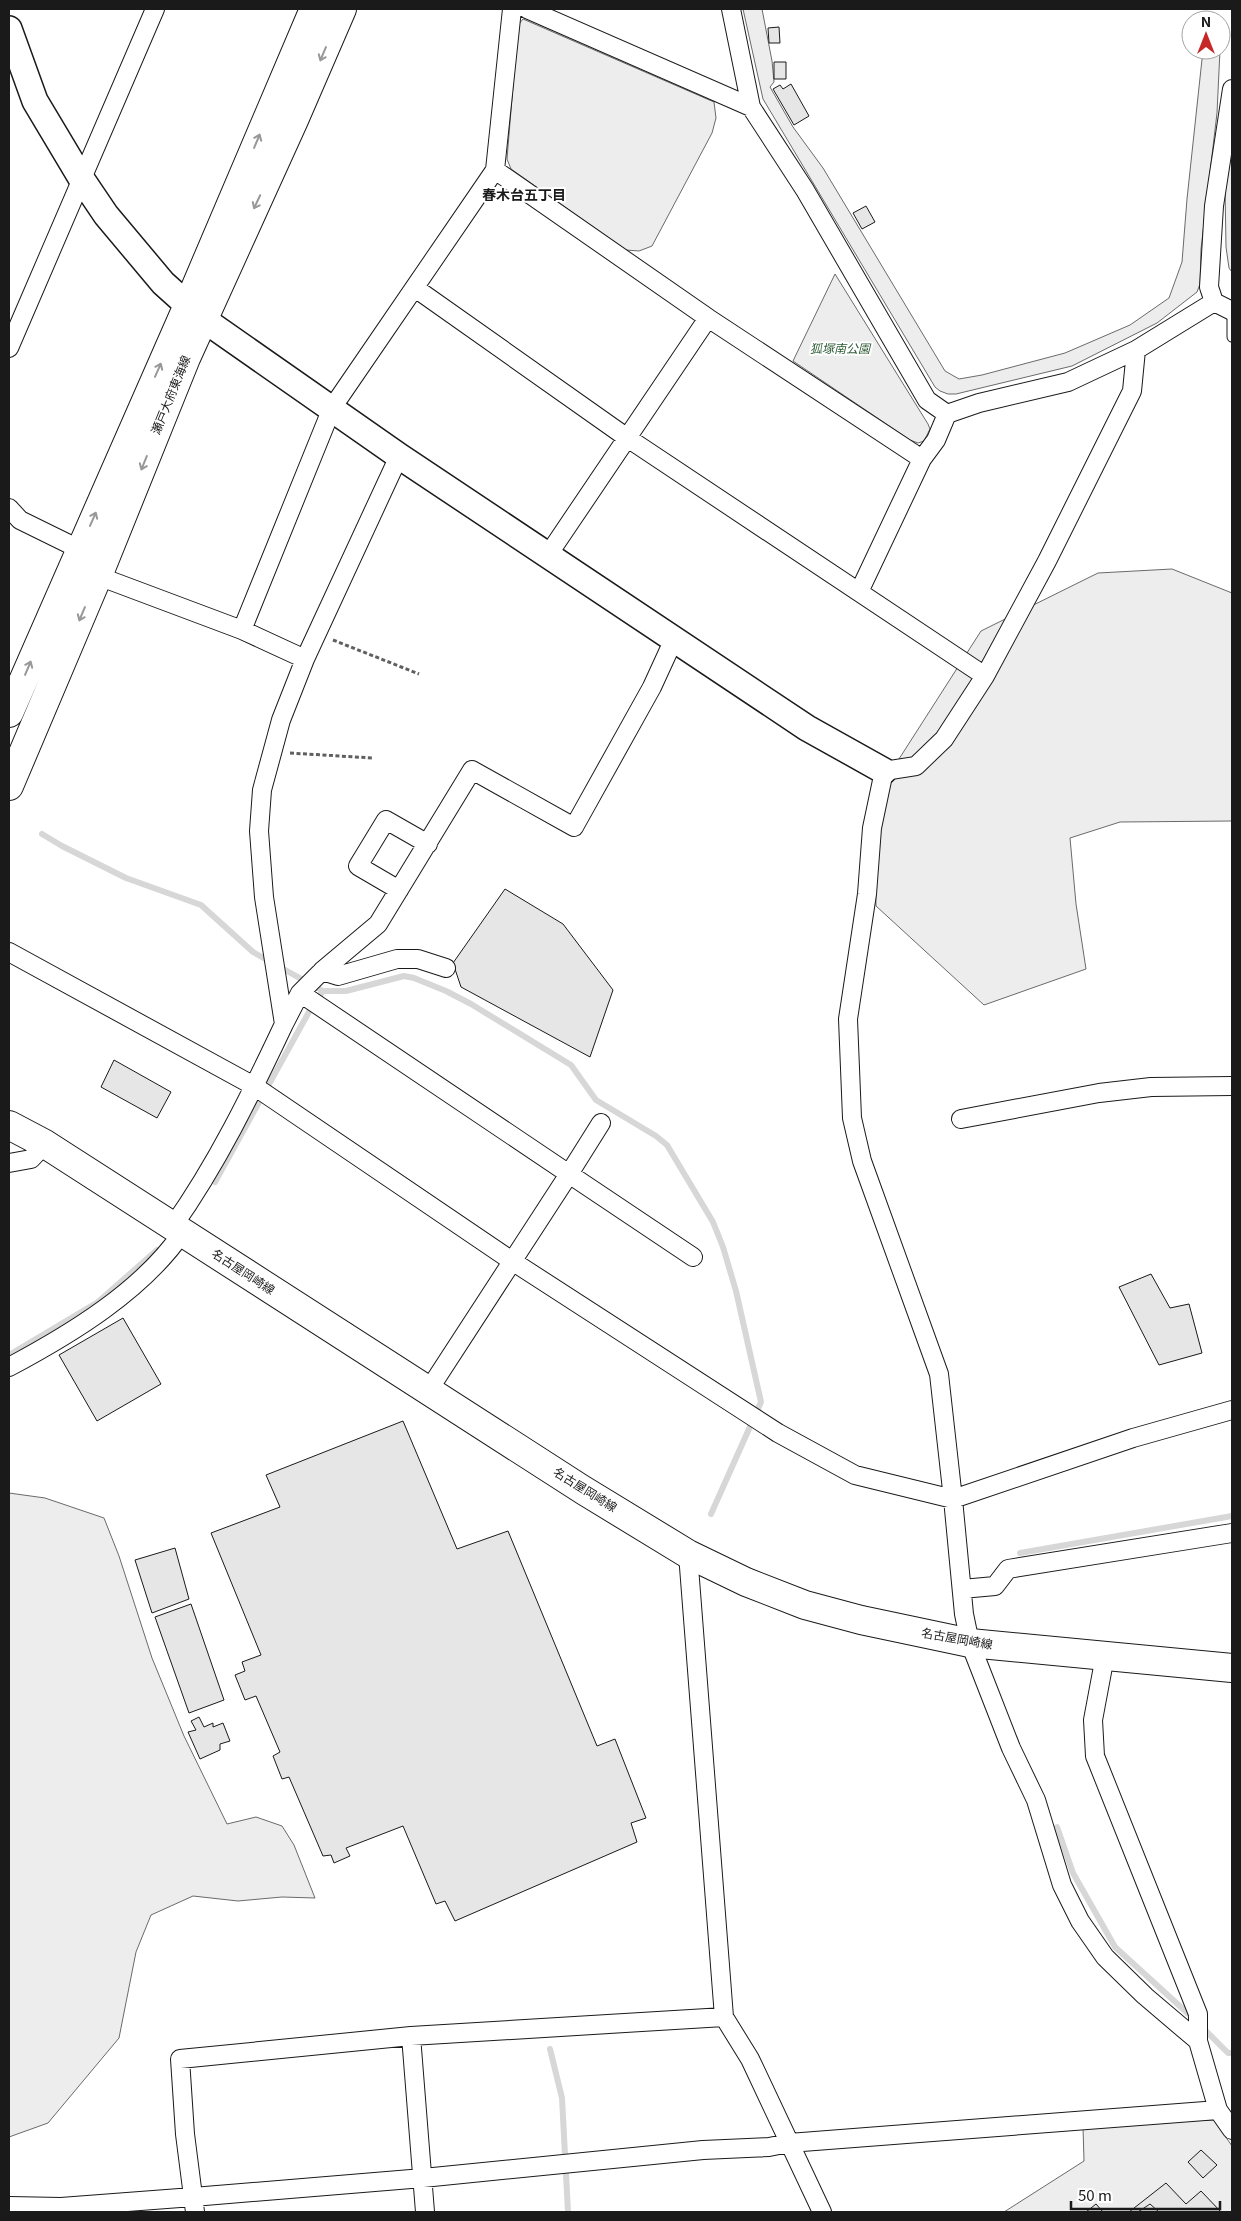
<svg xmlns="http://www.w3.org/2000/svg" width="1241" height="2221" viewBox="0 0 1241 2221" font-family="Georgia,'Noto Sans JP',serif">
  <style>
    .built { fill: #ededed; stroke: #6a6a6a }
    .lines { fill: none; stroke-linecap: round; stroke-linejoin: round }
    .stream { stroke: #d7d7d7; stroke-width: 6 }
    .building { fill: #e6e6e6; stroke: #1a1a1a }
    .lane-casing { stroke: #1a1a1a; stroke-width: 11 }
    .street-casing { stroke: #1a1a1a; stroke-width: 20 }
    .secondary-casing { stroke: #1a1a1a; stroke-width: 28 }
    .primary-casing { stroke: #1a1a1a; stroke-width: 30 }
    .path { stroke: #5f5f5f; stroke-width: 3; stroke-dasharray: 4 2.5; stroke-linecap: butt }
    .lane { stroke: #fff; stroke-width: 9 }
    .street { stroke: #fff; stroke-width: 18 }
    .secondary { stroke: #fff; stroke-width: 25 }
    .primary { stroke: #fff; stroke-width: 28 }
    .oneway { stroke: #989898 }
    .labels { text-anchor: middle; stroke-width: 4; stroke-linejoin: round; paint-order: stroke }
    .park-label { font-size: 12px; font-style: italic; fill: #2b5a34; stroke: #fff }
    .street-label { font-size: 12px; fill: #1a1a1a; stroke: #fff }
    .neighbourhood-label { font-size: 14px; font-weight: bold; fill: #1a1a1a; stroke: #fff }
  </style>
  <rect width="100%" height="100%" fill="#fff"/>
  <!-- built -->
  <path class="built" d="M 743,9 L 762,9 L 772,61 L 774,82 L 770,87 L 793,127 L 823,168 L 945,371 L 959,379 L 982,375 L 1065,353 L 1130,325 L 1169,298 L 1182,262 L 1187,199 L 1203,50 L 1220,50 L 1217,113 L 1201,249 L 1200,284 L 1197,292 L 1157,323 L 1072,366 L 956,394 L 948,394 L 940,391 L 935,387 L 763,99 Z
    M 523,19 L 714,102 L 716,118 L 712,133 L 652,246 L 639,251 L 626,250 L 511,169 L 507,159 L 518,25 Z
    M 1232,133 L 1232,272 L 1229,268 L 1226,247 L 1225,186 Z
    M 835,274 L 928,424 L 930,429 L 924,441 L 918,443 L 910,440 L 793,361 Z
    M 1172,569 L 1232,593 L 1232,821 L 1120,822 L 1070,838 L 1076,904 L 1086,969 L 984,1005 L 876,906 L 875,856 L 890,773 L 981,631 L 1098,573 Z
    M 9,1493 L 45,1498 L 104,1518 L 119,1556 L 152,1658 L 184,1736 L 227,1824 L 256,1817 L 282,1826 L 294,1845 L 315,1898 L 282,1897 L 238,1901 L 193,1896 L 151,1915 L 136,1952 L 119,2038 L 48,2123 L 9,2137 Z
    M 1214,2120 L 1232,2146 L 1232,2212 L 1004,2212 L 1084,2161 L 1083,2127 L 1123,2123 Z"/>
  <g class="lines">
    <!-- stream -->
    <path class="stream" d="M 42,834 L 62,846 L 126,878 L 201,905 L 253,952 L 323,991
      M 215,1182 L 310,1010 L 323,991 L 346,991 L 404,976 L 414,978 L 446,991 L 471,1004 L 571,1065 L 596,1100 L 656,1136 L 667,1145 L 713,1222 L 723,1247 L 736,1291 L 761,1402 L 711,1514
      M 9,1355 L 98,1302 L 157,1250
      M 1020,1553 L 1232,1516
      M 1057,1827 L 1073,1873 L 1115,1947 L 1194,2019
      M 1201,2026 L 1228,2053 L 1232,2053
      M 550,2049 L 562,2098 L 568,2212"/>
  </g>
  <!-- building -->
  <path class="building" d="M 779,27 L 780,43 L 769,43 L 768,28 Z
    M 774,62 L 786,62 L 786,79 L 774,79 Z
    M 791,84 L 809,116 L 794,125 L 773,89 L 780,85 L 783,89 Z
    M 866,206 L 875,222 L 862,229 L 853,213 Z
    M 505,889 L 563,924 L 613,990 L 590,1057 L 461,987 L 453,963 Z
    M 114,1060 L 171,1092 L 157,1118 L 101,1087 Z
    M 1151,1274 L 1170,1308 L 1189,1304 L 1202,1353 L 1159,1365 L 1119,1287 Z
    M 123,1318 L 161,1384 L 97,1421 L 59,1355 Z
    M 403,1421 L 457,1549 L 508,1531 L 597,1746 L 615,1739 L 646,1818 L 631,1823 L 637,1842 L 455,1921 L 445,1901 L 436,1904 L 403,1826 L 346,1848 L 350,1856 L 334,1863 L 331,1855 L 323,1856 L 289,1777 L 282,1779 L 273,1756 L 280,1752 L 256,1696 L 245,1700 L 235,1675 L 245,1671 L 242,1662 L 261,1655 L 211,1533 L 280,1507 L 266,1475 Z
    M 175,1548 L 189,1599 L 152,1613 L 135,1560 Z
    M 191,1604 L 224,1700 L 189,1713 L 155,1617 Z
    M 199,1717 L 204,1727 L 213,1723 L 213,1727 L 223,1723 L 230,1741 L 220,1744 L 220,1750 L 200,1759 L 188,1732 L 196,1730 L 191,1721 Z
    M 1201,2150 L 1217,2165 L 1203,2178 L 1188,2162 Z
    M 1166,2183 L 1186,2204 L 1201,2191 L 1221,2212 L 1159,2212 L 1150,2204 L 1138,2212 L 1129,2212 Z
    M 1096,2204 L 1103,2212 L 1086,2212 Z"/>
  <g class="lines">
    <defs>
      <path id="lane" d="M 1232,313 L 1232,337"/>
      <path id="street" d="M 527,9 L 751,107
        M 731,9 L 751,107 L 805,190 L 927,400 L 947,414
        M 1232,89 L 1214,206 L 1209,287 L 1214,302 L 1232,311
        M 495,170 L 708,318 L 922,459
        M 415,288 L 626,437 L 985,676
        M 9,348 L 155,9
        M 1136,350 L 1132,391 L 1047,561 L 985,676 L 944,739 L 916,766 L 884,771 L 872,828 L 867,894 L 848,1019 L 852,1118 L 862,1161 L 939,1374 L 953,1499 L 964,1614 L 970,1643 L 1011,1748 L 1036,1800 L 1062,1885 L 1080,1921 L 1105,1957 L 1145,1996 L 1198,2041 L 1218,2110 L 1232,2130
        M 947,414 L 979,403 L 1068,382 L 1136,350 L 1214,302
        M 399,456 L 305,659 L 281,720 L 262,790 L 259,831 L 264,897 L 284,1024 L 300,993 L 322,971 L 378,924 L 472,770 L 574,827 L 652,687 L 674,639
        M 9,508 L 20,520 L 79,549
        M 548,555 L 708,318
        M 98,576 L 242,630 L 305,659
        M 859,592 L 922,459 L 936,440 L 947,414
        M 242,630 L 332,408 L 495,170 L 512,9
        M 399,890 L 358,866 L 386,820 L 428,844
        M 9,952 L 254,1086 L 512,1261 L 778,1433 L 855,1475 L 953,1499 L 1133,1438 L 1232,1410
        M 322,971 L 338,976 L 397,959 L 418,959 L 446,968
        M 300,993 L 569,1174 L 428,1391
        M 961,1119 L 1099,1093 L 1151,1087 L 1232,1086
        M 601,1123 L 569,1174 L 693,1257
        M 9,1163 L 31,1159 L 45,1144
        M 173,1226 C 217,1164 251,1094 284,1024
        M 9,1367 C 71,1334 142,1291 182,1233
        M 688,1554 L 724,2017 L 750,2059 L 822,2212
        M 962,1589 L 995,1586 L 1008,1569 L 1232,1533
        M 1105,1656 L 1093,1720 L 1095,1756 L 1198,2014 L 1198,2041
        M 411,2036 L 425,2212
        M 9,2206 L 61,2207 L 193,2197 L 423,2178 L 703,2150 L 769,2147 L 789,2143 L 1218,2110
        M 195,2212 L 185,2134 L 180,2059 L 411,2036 L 724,2017"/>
      <path id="secondary" d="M 9,29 L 35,101 L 81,178 L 106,215 L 163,283 L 203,319 L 399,456 L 807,728 L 884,771"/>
      <path id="primary" d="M 9,713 L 188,305 L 314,9
        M 9,786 L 98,576 L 186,358 L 294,120 L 342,9
        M 9,1125 L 45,1144 L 583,1490 L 688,1554 L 746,1582 L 805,1605 L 861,1620 L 970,1643 L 1232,1668"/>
    </defs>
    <!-- lane casing -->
    <use href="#lane" class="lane-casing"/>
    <!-- street casing -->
    <use href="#street" class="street-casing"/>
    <!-- secondary casing -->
    <use href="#secondary" class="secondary-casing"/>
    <!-- primary casing -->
    <use href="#primary" class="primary-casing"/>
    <!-- path -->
    <path class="path" d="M 333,640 L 419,674
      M 290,753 L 372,758"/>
    <!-- lane -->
    <use href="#lane" class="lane"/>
    <!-- street -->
    <use href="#street" class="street"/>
    <!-- secondary -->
    <use href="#secondary" class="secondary"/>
    <!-- primary -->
    <use href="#primary" class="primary"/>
  </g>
  <!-- one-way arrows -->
  <defs><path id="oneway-shaft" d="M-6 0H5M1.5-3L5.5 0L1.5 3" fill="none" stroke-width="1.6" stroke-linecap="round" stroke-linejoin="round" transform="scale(1.25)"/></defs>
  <g class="oneway">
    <use href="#oneway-shaft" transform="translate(323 54) rotate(113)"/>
    <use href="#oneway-shaft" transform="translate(257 141) rotate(-67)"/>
    <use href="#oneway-shaft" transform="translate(257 202) rotate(115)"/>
    <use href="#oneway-shaft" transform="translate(158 370) rotate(-66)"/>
    <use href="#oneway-shaft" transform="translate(144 463) rotate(112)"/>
    <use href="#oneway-shaft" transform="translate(93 519) rotate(-66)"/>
    <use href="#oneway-shaft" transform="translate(82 614) rotate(113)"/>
    <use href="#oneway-shaft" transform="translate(28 668) rotate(-67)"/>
  </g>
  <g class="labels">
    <!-- park labels -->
    <g class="park-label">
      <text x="840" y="353">狐塚南公園</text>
    </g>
    <!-- street labels -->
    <g class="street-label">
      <text transform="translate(171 395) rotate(-68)" y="4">瀬戸大府東海線</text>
      <text transform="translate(243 1272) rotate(33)" y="4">名古屋岡崎線</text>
      <text transform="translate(585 1490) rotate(32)" y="4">名古屋岡崎線</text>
      <text transform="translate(957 1639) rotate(10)" y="4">名古屋岡崎線</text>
    </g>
    <!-- neighbourhood labels -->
    <g class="neighbourhood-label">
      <text x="524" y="200">春木台五丁目</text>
    </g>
  </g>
  <!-- border -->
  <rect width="1241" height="2221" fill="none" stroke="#1a1a1a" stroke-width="20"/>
  <!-- north arrow -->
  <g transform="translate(1206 35)"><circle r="24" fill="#ffffff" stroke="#a3a3a3"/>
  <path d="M0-4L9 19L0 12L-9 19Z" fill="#c62828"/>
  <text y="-8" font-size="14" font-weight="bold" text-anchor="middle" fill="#1a1a1a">N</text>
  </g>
  <!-- scale -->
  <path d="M1071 2201v8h149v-8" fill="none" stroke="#1a1a1a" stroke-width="2.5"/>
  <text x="1078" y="2201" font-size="15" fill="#1a1a1a" stroke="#ffffff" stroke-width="4" paint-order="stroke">50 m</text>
</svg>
